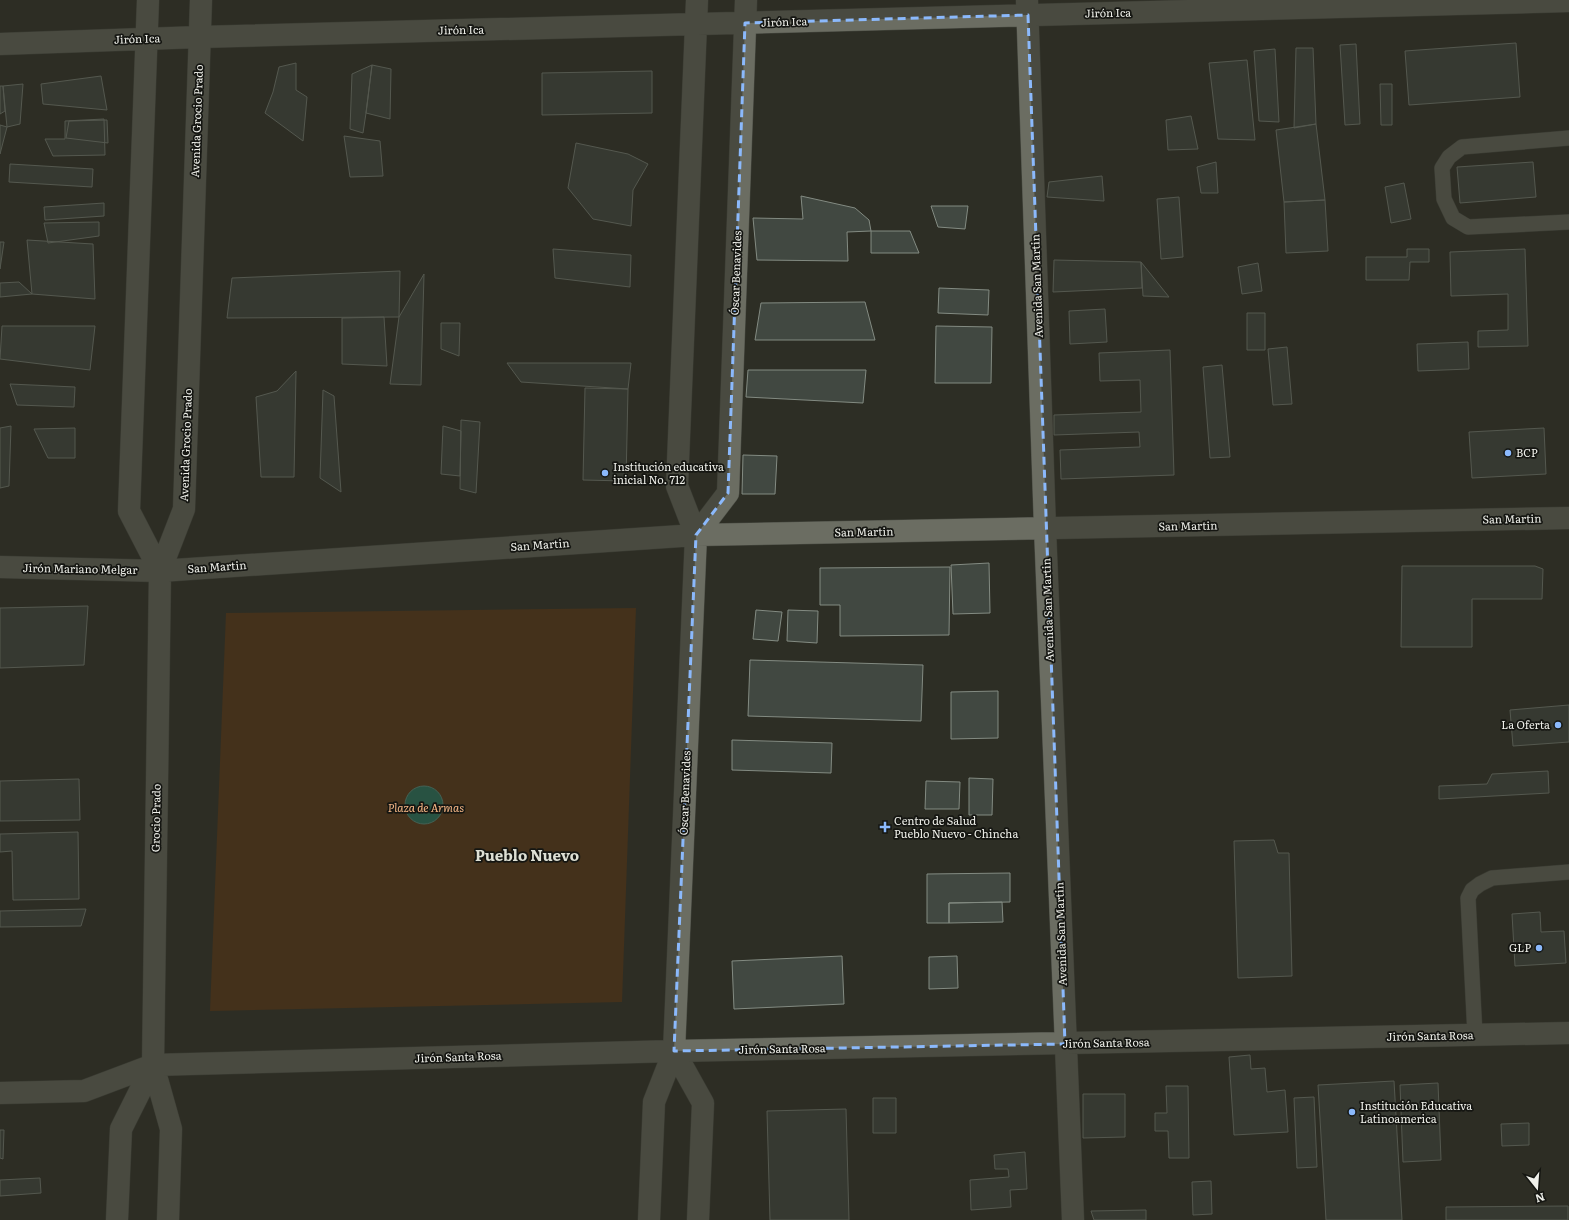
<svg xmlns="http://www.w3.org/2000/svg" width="1569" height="1220" viewBox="0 0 1569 1220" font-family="Literata,serif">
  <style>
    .green { fill: #5f3510 }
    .water { fill: #237e67; stroke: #60a08e }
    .building { fill: #414841; stroke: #838b82 }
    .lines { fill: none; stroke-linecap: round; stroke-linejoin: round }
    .service-casing { stroke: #494b43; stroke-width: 16 }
    .minor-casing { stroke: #494b43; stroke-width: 23 }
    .service { stroke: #6b6d62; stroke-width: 15 }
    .minor { stroke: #6b6d62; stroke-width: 22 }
    .marked { fill: none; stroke: #8bb9fc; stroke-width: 3; stroke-dasharray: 8 5; stroke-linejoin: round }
    .poi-dot { fill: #8bb9fc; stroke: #151612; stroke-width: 1.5 }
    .labels { text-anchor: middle; stroke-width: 3.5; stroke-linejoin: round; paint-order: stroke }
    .street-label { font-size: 11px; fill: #eff0ea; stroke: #151612 }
    .poi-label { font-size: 11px; fill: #eff0ea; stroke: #151612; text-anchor: start }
    .park-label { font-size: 11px; font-style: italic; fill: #f6b786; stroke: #151612 }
    .district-label { font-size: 15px; font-weight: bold; fill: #dee0d5; stroke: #151612 }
  </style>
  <rect width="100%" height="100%" fill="#2d2e25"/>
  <!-- green -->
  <path class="green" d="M 636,608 L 622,1002 L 210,1011 L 226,613 Z"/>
  <!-- water -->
  <path class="water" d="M405 805a19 19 0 1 1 38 0a19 19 0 1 1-38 0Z"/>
  <!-- building -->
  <path class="building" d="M 1516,43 L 1520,97 L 1409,105 L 1405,51 Z
    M 1356,44 L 1360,124 L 1345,125 L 1340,45 Z
    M 1296,48 L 1313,48 L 1316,124 L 1294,128 Z
    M 1275,49 L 1279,122 L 1259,121 L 1254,51 Z
    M 1247,60 L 1255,140 L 1218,139 L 1209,63 Z
    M 296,63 L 296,90 L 307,97 L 303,141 L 265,113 L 273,92 L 279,67 Z
    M 372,65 L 366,113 L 363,133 L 350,129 L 352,74 Z
    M 372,65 L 391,69 L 390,119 L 366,113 Z
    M 652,71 L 652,113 L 542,115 L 542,73 Z
    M 101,76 L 107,110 L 43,104 L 41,84 Z
    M 23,84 L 20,124 L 7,127 L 3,86 Z
    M 1380,84 L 1392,84 L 1392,125 L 1381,125 Z
    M 0,86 L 3,86 L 5,111 L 0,114 Z
    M 1191,116 L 1198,149 L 1168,150 L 1166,120 Z
    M 104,119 L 105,155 L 53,156 L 45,139 L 65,139 L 65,121 Z
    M 107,120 L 108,143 L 66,138 L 69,121 Z
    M 1316,124 L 1325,200 L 1284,202 L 1276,130 Z
    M 0,125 L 7,127 L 0,154 Z
    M 344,136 L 380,141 L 383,176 L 350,177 Z
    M 576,143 L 628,154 L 648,164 L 633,190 L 631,226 L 593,219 L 568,188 Z
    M 1216,162 L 1218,193 L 1201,193 L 1197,167 Z
    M 1533,162 L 1536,197 L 1460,203 L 1457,167 Z
    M 10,164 L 93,169 L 92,187 L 9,182 Z
    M 1102,176 L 1104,201 L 1047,197 L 1049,182 Z
    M 1404,183 L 1411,219 L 1391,223 L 1385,187 Z
    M 801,196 L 855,208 L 869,220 L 871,231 L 847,232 L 848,261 L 757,260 L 753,218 L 803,219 Z
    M 1179,197 L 1183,257 L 1161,259 L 1157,199 Z
    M 1325,200 L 1328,251 L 1286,253 L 1284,202 Z
    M 104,203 L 104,216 L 45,220 L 44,207 Z
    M 931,206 L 968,206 L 965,229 L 938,227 Z
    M 99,222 L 99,236 L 48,243 L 44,223 Z
    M 871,231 L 910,231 L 919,253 L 871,253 Z
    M 27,240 L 93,244 L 95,299 L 32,294 Z
    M 0,242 L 4,242 L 0,269 Z
    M 553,249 L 631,255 L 630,287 L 555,278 Z
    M 1407,249 L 1429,249 L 1429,262 L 1410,262 L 1409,280 L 1366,280 L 1366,257 L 1407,257 Z
    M 1525,249 L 1528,346 L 1478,347 L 1478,331 L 1508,330 L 1508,294 L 1451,296 L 1450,252 Z
    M 1054,260 L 1141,262 L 1142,288 L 1053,292 Z
    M 1141,262 L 1169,297 L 1143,296 Z
    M 1258,263 L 1262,291 L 1242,294 L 1238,267 Z
    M 400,271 L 399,317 L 227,318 L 232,278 Z
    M 424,274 L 421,385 L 390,384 L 399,317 Z
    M 19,282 L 32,294 L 0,297 L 0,283 Z
    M 939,288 L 989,290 L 988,315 L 938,313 Z
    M 865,302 L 875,340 L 755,340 L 761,303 Z
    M 1105,309 L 1107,342 L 1070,344 L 1069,311 Z
    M 1247,313 L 1265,313 L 1265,350 L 1247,350 Z
    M 384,317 L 387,366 L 342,364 L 342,318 Z
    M 441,323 L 460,323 L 459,356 L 441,349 Z
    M 2,326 L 95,326 L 90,370 L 0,359 Z
    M 936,326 L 992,327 L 991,383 L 935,383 Z
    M 1468,342 L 1469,369 L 1418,371 L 1417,344 Z
    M 1287,347 L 1292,404 L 1273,405 L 1268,349 Z
    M 1170,350 L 1174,475 L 1061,479 L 1060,450 L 1140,447 L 1139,432 L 1054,435 L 1054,415 L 1141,412 L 1140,380 L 1100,381 L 1099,353 Z
    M 507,363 L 631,363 L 628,389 L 521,382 Z
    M 1222,365 L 1230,457 L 1210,458 L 1203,367 Z
    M 748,370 L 866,370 L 863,403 L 746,397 Z
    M 296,371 L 294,477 L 261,477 L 256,397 L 277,391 Z
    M 10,384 L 75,387 L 74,407 L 17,405 Z
    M 585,388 L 628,389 L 626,481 L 583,480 Z
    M 323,390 L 334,396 L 341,492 L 320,478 Z
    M 461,420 L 480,422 L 476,493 L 460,489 Z
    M 11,426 L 9,486 L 0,488 L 0,428 Z
    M 443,426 L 461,431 L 460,476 L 441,474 Z
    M 75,428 L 75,458 L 48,458 L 34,429 Z
    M 1544,428 L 1546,474 L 1472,478 L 1469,432 Z
    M 743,455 L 777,456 L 775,494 L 742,494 Z
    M 989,563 L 990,613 L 953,614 L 951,565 Z
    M 1402,566 L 1535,566 L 1543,569 L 1542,599 L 1472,599 L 1472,647 L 1401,647 Z
    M 950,567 L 949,635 L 840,636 L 840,605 L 820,605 L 820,568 Z
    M 88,606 L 84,665 L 0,668 L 0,608 Z
    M 756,610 L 782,612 L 778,641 L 753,639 Z
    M 788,610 L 818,611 L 817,643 L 787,641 Z
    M 750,660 L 923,665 L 921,721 L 748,716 Z
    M 998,691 L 998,738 L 951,739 L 951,692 Z
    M 1569,705 L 1569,742 L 1513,746 L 1510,710 Z
    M 732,740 L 832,743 L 831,773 L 732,770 Z
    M 1548,771 L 1549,793 L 1439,799 L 1439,786 L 1487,784 L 1492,774 Z
    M 969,778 L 993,779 L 992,815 L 969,815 Z
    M 79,779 L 80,820 L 0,821 L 0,781 Z
    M 926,781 L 960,782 L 959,809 L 925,809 Z
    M 78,832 L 79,899 L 13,900 L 12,851 L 0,852 L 0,834 Z
    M 1274,840 L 1278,853 L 1289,853 L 1292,976 L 1238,978 L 1234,841 Z
    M 1010,873 L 1010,902 L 949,903 L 949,923 L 927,923 L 927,874 Z
    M 1002,902 L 1003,922 L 949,923 L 949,903 Z
    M 86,909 L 81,926 L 0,927 L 0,911 Z
    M 1540,912 L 1541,932 L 1564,931 L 1566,963 L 1515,966 L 1512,914 Z
    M 842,956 L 844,1004 L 734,1009 L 732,961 Z
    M 957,956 L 958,988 L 929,989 L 929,957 Z
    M 1250,1055 L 1251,1069 L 1265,1068 L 1267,1092 L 1285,1090 L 1288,1132 L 1234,1135 L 1229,1057 Z
    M 1394,1081 L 1402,1220 L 1326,1220 L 1318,1085 Z
    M 1438,1083 L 1441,1160 L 1403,1162 L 1400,1085 Z
    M 1166,1086 L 1188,1086 L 1189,1158 L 1169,1158 L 1168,1131 L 1155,1131 L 1155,1113 L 1167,1113 Z
    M 1083,1094 L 1125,1094 L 1125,1137 L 1083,1138 Z
    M 1314,1097 L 1317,1167 L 1297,1168 L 1294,1098 Z
    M 873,1098 L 896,1098 L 896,1133 L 873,1133 Z
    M 846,1109 L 849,1220 L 770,1220 L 767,1111 Z
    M 1529,1123 L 1529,1145 L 1502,1146 L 1501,1124 Z
    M 0,1130 L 4,1130 L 3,1159 L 0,1158 Z
    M 1025,1152 L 1027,1189 L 1010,1190 L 1011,1207 L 971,1210 L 970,1180 L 1009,1177 L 1008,1169 L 995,1169 L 994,1155 Z
    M 40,1178 L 41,1193 L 0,1196 L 0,1180 Z
    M 1211,1181 L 1212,1214 L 1193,1215 L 1192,1182 Z
    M 1568,1206 L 1568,1220 L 1446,1220 L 1446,1207 Z
    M 1146,1210 L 1146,1220 L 1094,1220 L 1091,1211 Z"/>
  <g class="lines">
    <defs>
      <path id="service" d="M 1569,138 L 1462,147 L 1449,157 L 1442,168 L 1444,199 L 1453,218 L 1468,227 L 1569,222
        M 1475,1035 L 1468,898 L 1472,890 L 1480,884 L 1492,878 L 1569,872"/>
      <path id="minor" d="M 148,0 L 129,511 L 160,571
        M 1027,1 L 1045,528 L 1073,1220
        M 0,44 L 200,37 L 1569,1
        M 696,535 L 728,493 L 746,0
        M 0,567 L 160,571 L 696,535 L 1569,518
        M 674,1051 L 703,1103 L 698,1220
        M 0,1093 L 84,1091 L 153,1065 L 674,1051 L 1569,1033
        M 117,1220 L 121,1129 L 153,1065
        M 168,1220 L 171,1129 L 153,1065 L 160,571 L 184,509 L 201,0
        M 649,1220 L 654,1102 L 674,1051 L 696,535 L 677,486 L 697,0"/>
    </defs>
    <!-- service casing -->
    <use href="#service" class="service-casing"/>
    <!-- minor casing -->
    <use href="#minor" class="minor-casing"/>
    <!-- service -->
    <use href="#service" class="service"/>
    <!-- minor -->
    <use href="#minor" class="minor"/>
  </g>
  <!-- marked area -->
  <path d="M0 0H1569V1220H0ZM 1028,15 L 1065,1044 L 674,1051 L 696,535 L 728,493 L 745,23 Z" fill="#2d2e25" fill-opacity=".55" fill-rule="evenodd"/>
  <path class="marked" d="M 1028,15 L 1065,1044 L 674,1051 L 696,535 L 728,493 L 745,23 Z"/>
  <!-- markers -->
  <g class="poi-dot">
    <circle cx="1508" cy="453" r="4"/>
    <circle cx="605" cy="473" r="4"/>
    <circle cx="1558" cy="725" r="4"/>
    <path d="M883 821h4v4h4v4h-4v4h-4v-4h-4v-4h4z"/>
    <circle cx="1539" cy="948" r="4"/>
    <circle cx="1352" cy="1112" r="4"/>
  </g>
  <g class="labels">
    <!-- street labels -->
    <g class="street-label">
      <text transform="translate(1108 13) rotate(-1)" y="4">Jirón Ica</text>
      <text transform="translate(784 22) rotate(-2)" y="4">Jirón Ica</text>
      <text transform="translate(461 30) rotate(-1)" y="4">Jirón Ica</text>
      <text transform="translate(137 39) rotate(-2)" y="4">Jirón Ica</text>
      <text transform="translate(197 121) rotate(-88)" y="4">Avenida Grocio Prado</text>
      <text transform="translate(736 273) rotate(-88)" y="4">Óscar Benavides</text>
      <text transform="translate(1037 286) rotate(-92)" y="4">Avenida San Martin</text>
      <text transform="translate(186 445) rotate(-88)" y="4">Avenida Grocio Prado</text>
      <text transform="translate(1512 519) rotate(-1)" y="4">San Martin</text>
      <text transform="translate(1188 526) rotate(-1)" y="4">San Martin</text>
      <text transform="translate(864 532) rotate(-1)" y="4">San Martin</text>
      <text transform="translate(540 545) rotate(-4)" y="4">San Martin</text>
      <text transform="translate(217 567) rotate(-4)" y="4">San Martin</text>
      <text transform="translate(80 569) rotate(1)" y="4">Jirón Mariano Melgar</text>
      <text transform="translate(1048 610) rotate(-92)" y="4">Avenida San Martin</text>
      <text transform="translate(685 793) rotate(-88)" y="4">Óscar Benavides</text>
      <text transform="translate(156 818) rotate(-89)" y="4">Grocio Prado</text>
      <text transform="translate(1061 934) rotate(-92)" y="4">Avenida San Martin</text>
      <text transform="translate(1430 1036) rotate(-1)" y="4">Jirón Santa Rosa</text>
      <text transform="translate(1106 1043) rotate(-1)" y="4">Jirón Santa Rosa</text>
      <text transform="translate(782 1049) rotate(-1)" y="4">Jirón Santa Rosa</text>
      <text transform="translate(458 1057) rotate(-2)" y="4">Jirón Santa Rosa</text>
    </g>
    <!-- poi labels -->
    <g class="poi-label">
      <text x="1516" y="457">BCP</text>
      <text x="613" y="471">Institución educativa<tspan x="613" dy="13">inicial No. 712</tspan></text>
      <text x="1550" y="729" text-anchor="end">La Oferta</text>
      <text x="894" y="825">Centro de Salud<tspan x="894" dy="13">Pueblo Nuevo - Chincha</tspan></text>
      <text x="1531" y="952" text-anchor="end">GLP</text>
      <text x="1360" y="1110">Institución Educativa<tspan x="1360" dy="13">Latinoamerica</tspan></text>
    </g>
    <!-- park labels -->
    <g class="park-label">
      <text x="426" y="812">Plaza de Armas</text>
    </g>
    <!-- district labels -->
    <g class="district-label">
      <text x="527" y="861">Pueblo Nuevo</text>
    </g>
  </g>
  <!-- north arrow -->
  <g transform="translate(1537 1188) rotate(163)" stroke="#151612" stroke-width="3" paint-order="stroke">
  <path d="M0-3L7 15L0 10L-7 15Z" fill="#eff0ea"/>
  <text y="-6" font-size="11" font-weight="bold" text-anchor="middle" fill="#eff0ea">N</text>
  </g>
</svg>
